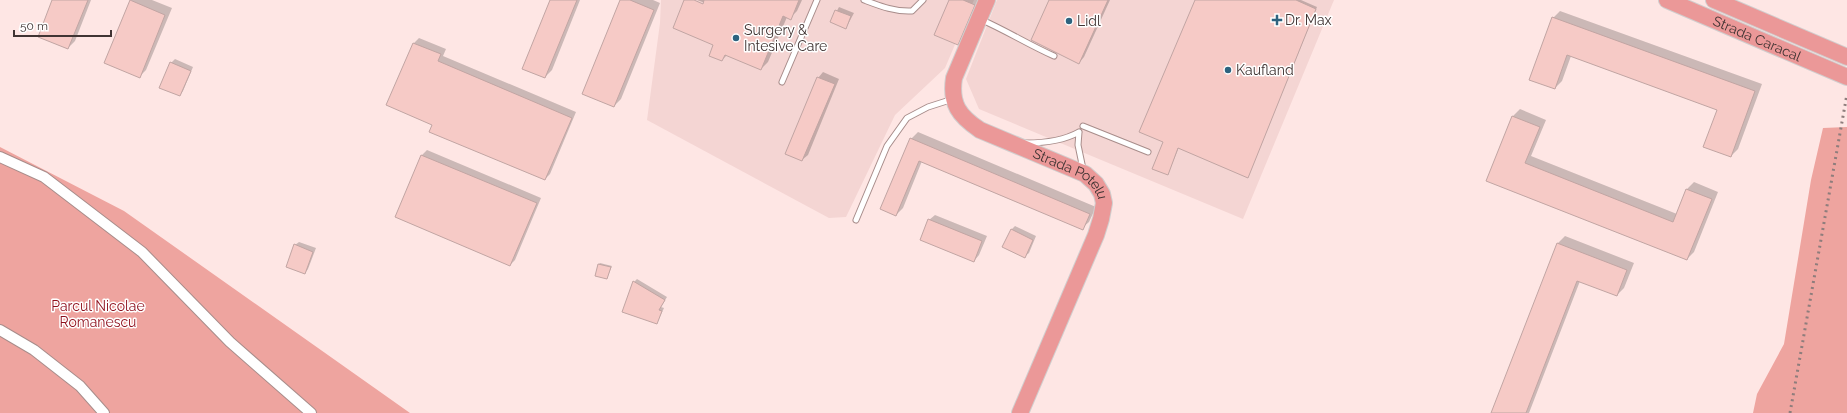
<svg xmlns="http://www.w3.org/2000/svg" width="1847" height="413" viewBox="0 0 1847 413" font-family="Raleway,sans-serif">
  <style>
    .built { fill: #f4d5d3 }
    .green { fill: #eea49f }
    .shadow { fill: #0003 }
    .building { fill: #f6cac6; stroke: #c1a5a3 }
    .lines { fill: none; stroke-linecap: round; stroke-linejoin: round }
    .lane-casing { stroke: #a88d8b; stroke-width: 7 }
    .street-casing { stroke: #a88d8b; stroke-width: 12 }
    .primary-casing { stroke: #d1cece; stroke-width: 18 }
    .lane { stroke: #fff; stroke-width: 5 }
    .street { stroke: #fff; stroke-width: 10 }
    .primary { stroke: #eb9898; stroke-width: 16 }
    .rail { stroke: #8e7d7c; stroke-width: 3; stroke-dasharray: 2 4; stroke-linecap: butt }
    .poi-dot { fill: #2e637f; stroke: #fff; stroke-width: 1.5 }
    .labels { text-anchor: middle; stroke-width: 3; stroke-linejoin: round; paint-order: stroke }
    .poi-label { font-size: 14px; fill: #403433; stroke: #fff; text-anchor: start }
    .street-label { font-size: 14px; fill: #403433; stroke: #fff }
    .park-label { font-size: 14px; fill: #8e0f1c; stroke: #fff }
  </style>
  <rect width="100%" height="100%" fill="#fee6e4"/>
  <!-- built -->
  <path class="built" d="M 661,0 L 974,0 L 945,68 L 895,115 L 846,217 L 829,218 L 647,120 L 660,23 Z
    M 997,0 L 1334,0 L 1243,219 L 979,109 L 966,79 Z"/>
  <!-- green -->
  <path class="green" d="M 1847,127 L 1847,413 L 1753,413 L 1757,394 L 1784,344 L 1811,180 L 1823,128 Z
    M 0,147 L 124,211 L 410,413 L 0,413 Z"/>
  <!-- shadow -->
  <path class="shadow" d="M 54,0 L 91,0 L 75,41 L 68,48 Z
    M 132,0 L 152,0 L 172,8 L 146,70 L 139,77 Z
    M 551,0 L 580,0 L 552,70 L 545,77 Z
    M 621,0 L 653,0 L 660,3 L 621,99 L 614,106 Z
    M 685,0 L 691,0 L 707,6 L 708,4 L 697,0 L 802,0 L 797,11 L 790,18 L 787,17 L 768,62 L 761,69 L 727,55 L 722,60 L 715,44 Z
    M 950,0 L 979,0 L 963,38 L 958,43 Z
    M 1050,0 L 1110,0 L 1084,57 L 1079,63 Z
    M 1196,0 L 1301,0 L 1317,7 L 1249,175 L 1179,147 L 1168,174 L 1164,141 Z
    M 839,7 L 854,13 L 846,28 L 831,22 Z
    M 1560,11 L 1762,84 L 1738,149 L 1731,156 L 1718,109 L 1571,56 L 1562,81 L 1555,88 L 1553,18 Z
    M 419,38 L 446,49 L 443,56 L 576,112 L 550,174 L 545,179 L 434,124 L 388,105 L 414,43 Z
    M 175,59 L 193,67 L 183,91 L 180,95 L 171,63 Z
    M 823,72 L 839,79 L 808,155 L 802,160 L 818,78 Z
    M 1520,109 L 1546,120 L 1531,156 L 1677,214 L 1687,189 L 1694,182 L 1718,192 L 1694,252 L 1687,259 L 1487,180 L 1513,116 Z
    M 918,132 L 1096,207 L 1089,222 L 1082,228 L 922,161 L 903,208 L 896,215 L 911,139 Z
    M 427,150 L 541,198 L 515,260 L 510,265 L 396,217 L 422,155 Z
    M 935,215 L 987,236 L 979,255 L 974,261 L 929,220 Z
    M 1015,226 L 1036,236 L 1029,253 L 1025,256 L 1011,230 Z
    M 1565,236 L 1634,263 L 1624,288 L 1617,295 L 1580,281 L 1529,413 L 1492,413 L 1558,243 Z
    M 299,242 L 316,248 L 308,269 L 305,273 L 295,245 Z
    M 600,263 L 612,266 L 607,278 L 599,264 Z
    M 637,279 L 667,297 L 661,307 L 664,308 L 657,323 L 634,282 Z"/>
  <!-- building -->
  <path class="building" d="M 52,0 L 88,0 L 68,49 L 38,37 Z
    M 130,0 L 165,15 L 140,78 L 104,63 Z
    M 550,0 L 577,0 L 545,78 L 522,69 Z
    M 620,0 L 630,0 L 654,10 L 614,107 L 582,94 Z
    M 684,0 L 694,0 L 703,4 L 704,0 L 799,0 L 791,20 L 783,16 L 761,70 L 725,55 L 722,61 L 709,56 L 713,45 L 673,28 Z
    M 949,0 L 963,0 L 975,5 L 958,45 L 934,35 Z
    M 1049,0 L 1108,0 L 1079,64 L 1031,40 Z
    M 1195,0 L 1296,0 L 1316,9 L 1248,178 L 1178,148 L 1168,175 L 1152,169 L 1163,142 L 1139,132 Z
    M 835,10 L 851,16 L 846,29 L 830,22 Z
    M 1552,17 L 1755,91 L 1731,157 L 1703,147 L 1717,110 L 1567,55 L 1555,89 L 1529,80 Z
    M 413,43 L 441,54 L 438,61 L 572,118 L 545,180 L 429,132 L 432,125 L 386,105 Z
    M 170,62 L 191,71 L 180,96 L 159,88 Z
    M 817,77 L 835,84 L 802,161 L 785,154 Z
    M 1512,116 L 1540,127 L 1525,163 L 1673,222 L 1686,189 L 1712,199 L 1687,260 L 1486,181 Z
    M 910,138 L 1090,214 L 1083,230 L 919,161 L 896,216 L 880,209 Z
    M 421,155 L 537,203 L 510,266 L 395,217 Z
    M 928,219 L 982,241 L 974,262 L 920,240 Z
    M 1011,229 L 1033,240 L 1025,258 L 1002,247 Z
    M 1557,243 L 1627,270 L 1617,296 L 1577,281 L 1526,413 L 1491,413 Z
    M 294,244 L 313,252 L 305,274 L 286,267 Z
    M 598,264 L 611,267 L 607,279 L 595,276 Z
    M 633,281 L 665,300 L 659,310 L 662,311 L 657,324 L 622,312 Z"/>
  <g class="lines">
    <defs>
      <path id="lane" d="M 864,0 C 880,6 895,12 912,11 L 923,0
        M 982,20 C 1007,31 1029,45 1054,56
        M 782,82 L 817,0
        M 1083,126 L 1148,152
        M 1079,132 L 1078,145 L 1083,169
        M 1026,143 C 1045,143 1063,141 1079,132
        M 856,220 L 887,146 L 907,118 L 928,107 L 953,99"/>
      <path id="street" d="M 0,157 L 44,177 L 142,252 L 230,342 L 311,413
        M 0,330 L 34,350 L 80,386 L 104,413"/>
      <g id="primary">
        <path id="s1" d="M 987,0 L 954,78 C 950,104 959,116 980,130 L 1085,174 L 1096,184 L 1102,194 L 1104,203 L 1101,219 L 1096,235 L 1020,413"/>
        <path id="s2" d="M 1667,0 L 1847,77"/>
        <path d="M 1714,0 L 1847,57"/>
      </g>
    </defs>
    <!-- lane casing -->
    <use href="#lane" class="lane-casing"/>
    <!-- street casing -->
    <use href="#street" class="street-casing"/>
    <!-- primary casing -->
    <use href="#primary" class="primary-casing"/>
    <!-- lane -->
    <use href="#lane" class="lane"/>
    <!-- street -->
    <use href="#street" class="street"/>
    <!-- primary -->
    <use href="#primary" class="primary"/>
    <!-- rail -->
    <path class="rail" d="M 1790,413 L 1847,94"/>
  </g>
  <!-- markers -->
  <g class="poi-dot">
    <path d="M1275 14h4v4h4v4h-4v4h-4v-4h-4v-4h4z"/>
    <circle cx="1069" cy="21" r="4"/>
    <circle cx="736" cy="38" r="4"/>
    <circle cx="1228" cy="70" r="4"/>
  </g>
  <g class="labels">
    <!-- poi labels -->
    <g class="poi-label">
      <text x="1285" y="25">Dr. Max</text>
      <text x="1077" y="26">Lidl</text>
      <text x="744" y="35">Surgery &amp;<tspan x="744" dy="16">Intesive Care</tspan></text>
      <text x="1236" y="75">Kaufland</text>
    </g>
    <!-- street labels -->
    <g class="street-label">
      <text dy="5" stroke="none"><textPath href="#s2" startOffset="98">Strada Caracal</textPath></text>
      <text dy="5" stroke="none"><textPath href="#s1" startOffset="249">Strada Potelu</textPath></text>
    </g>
    <!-- park labels -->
    <g class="park-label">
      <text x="98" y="311">Parcul Nicolae<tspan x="98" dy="16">Romanescu</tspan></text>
    </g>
  </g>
  <!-- scale -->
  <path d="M14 30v6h97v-6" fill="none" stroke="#403433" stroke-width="2"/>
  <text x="20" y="30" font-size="12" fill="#403433" stroke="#ffffff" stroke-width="3" paint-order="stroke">50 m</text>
</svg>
